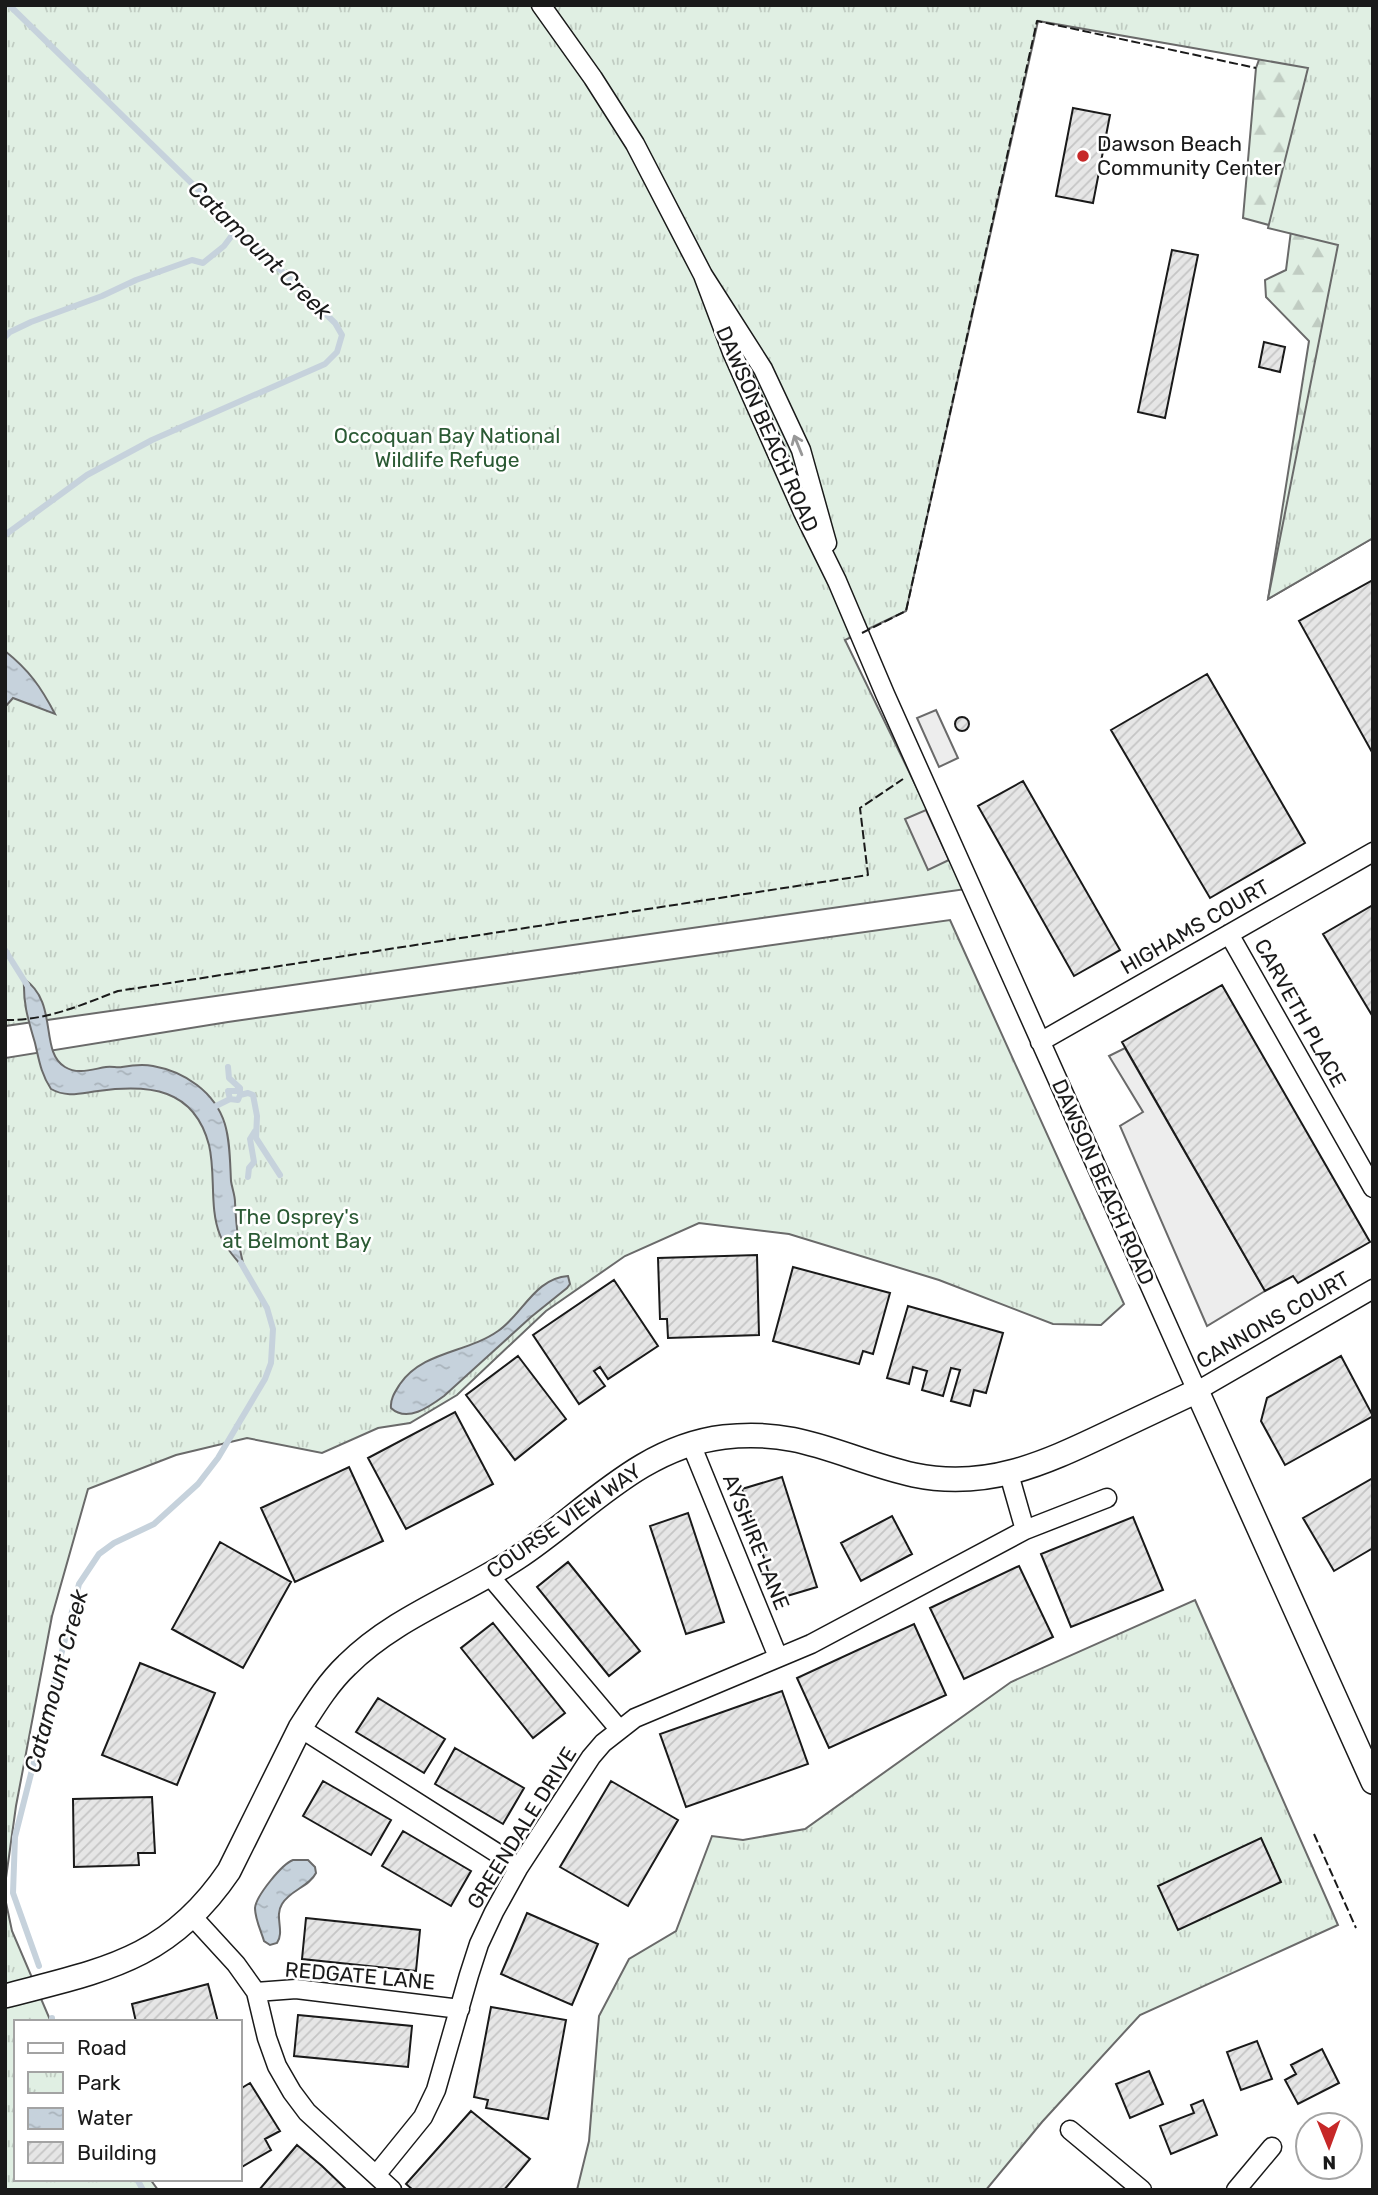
<svg xmlns="http://www.w3.org/2000/svg" width="1378" height="2195" viewBox="0 0 1378 2195" font-family="Rubik,sans-serif">
  <style>
    .forest { fill: url(#forest-firs); stroke: #6a6a6a; stroke-width: 2 }
    .park { fill: url(#park-tufts); stroke: #6a6a6a; stroke-width: 2 }
    .parking { fill: #ededed; stroke: #6a6a6a; stroke-width: 2 }
    .water { fill: url(#water-ripples); stroke: #6a6a6a; stroke-width: 2 }
    .lines { fill: none; stroke-linecap: round; stroke-linejoin: round }
    .stream { stroke: #c6d2dc; stroke-width: 6 }
    .building { fill: url(#building-hatch); stroke: #1a1a1a; stroke-width: 2 }
    .minor-casing { stroke: #1a1a1a; stroke-width: 21 }
    .tertiary-casing { stroke: #1a1a1a; stroke-width: 26 }
    .minor { stroke: #fff; stroke-width: 18 }
    .tertiary { stroke: #fff; stroke-width: 23 }
    .fence { stroke: #1a1a1a; stroke-width: 2; stroke-dasharray: 9 3.5; stroke-linecap: butt }
    .oneway { stroke: #989898 }
    .poi-dot { fill: #c62828; stroke: #fff; stroke-width: 2.5 }
    .labels { text-anchor: middle; stroke-width: 5; stroke-linejoin: round; paint-order: stroke }
    .poi-label { font-size: 21px; fill: #1a1a1a; stroke: #fff; text-anchor: start }
    .street-label { font-size: 21px; fill: #1a1a1a; stroke: #fff }
    .park-label { font-size: 21px; fill: #2b5a34; stroke: #fff }
    .water-label { font-size: 23px; font-style: italic; fill: #1a1a1a; stroke: #fff }
  </style>
  <defs>
    <pattern id="forest-firs" width="22" height="20" patternUnits="userSpaceOnUse" patternTransform="scale(1.75)"><rect width="22" height="20" fill="#e0efe3"/><path d="M5 1l3.5 6h-7zM16 11l3.5 6h-7z" fill="#c0ccc2"/></pattern>
    <pattern id="park-tufts" width="24" height="20" patternUnits="userSpaceOnUse" patternTransform="scale(1.75)"><rect width="24" height="20" fill="#e0efe3"/><path d="M3 7l-1-3M5 7V3M7 7l1-3M15 17l-1-3M17 17v-4M19 17l1-3" fill="none" stroke="#c0ccc2"/></pattern>
    <pattern id="water-ripples" width="26" height="14" patternUnits="userSpaceOnUse" patternTransform="scale(1.75)"><rect width="26" height="14" fill="#c6d2dc"/><path d="M2 4q2-2 4 0t4 0M15 11q2-2 4 0t4 0" fill="none" stroke="#aab4bc"/></pattern>
    <pattern id="building-hatch" width="6" height="6" patternUnits="userSpaceOnUse" patternTransform="scale(1.75)"><rect width="6" height="6" fill="#e6e6e6"/><path d="M-1 1l2-2M0 6l6-6M5 7l2-2" fill="none" stroke="#c5c5c5"/></pattern>
  </defs>
  <rect width="100%" height="100%" fill="#fff"/>
  <!-- forest -->
  <path class="forest" d="M 1373,5 L 1373,538 L 1268,599 L 1309,341 L 1266,297 L 1265,280 L 1286,270 L 1291,231 L 1243,218 L 1256,68 L 1264,46 Z"/>
  <!-- park -->
  <path class="park" d="M 5,5 L 1373,5 L 1373,538 L 1268,599 L 1338,245 L 1268,228 L 1308,68 L 1038,21 L 906,611 L 845,640 L 966,889 L 5,1026 Z
    M 950,920 L 1124,1304 L 1101,1325 L 1053,1324 L 939,1280 L 789,1234 L 699,1223 L 625,1256 L 546,1311 L 457,1395 L 410,1423 L 378,1428 L 322,1453 L 247,1438 L 176,1455 L 88,1489 L 52,1616 L 16,1806 L 5,1885 L 5,1058 L 228,1022 Z
    M 1195,1600 L 1338,1925 L 1140,2015 L 1042,2122 L 986,2190 L 577,2190 L 589,2141 L 599,2016 L 629,1959 L 676,1931 L 712,1836 L 743,1840 L 805,1829 L 1011,1682 Z
    M 5,1898 L 12,1931 L 51,2022 L 16,2022 L 16,2179 L 150,2179 L 158,2190 L 5,2190 Z"/>
  <!-- parking -->
  <path class="parking" d="M 936,710 L 958,758 L 939,767 L 917,718 Z
    M 926,810 L 949,860 L 928,870 L 905,819 Z
    M 1125,1048 L 1265,1291 L 1207,1326 L 1120,1126 L 1143,1112 L 1109,1056 Z"/>
  <!-- water -->
  <path class="water" d="M 5,651 C 29,670 41,687 55,714 L 13,698 L 5,707 Z
    M 24,979 C 59,1002 39,1052 65,1067 C 78,1075 93,1069 106,1067 C 112,1066 117,1068 122,1067 C 134,1065 142,1064 153,1066 C 170,1069 184,1075 197,1085 C 231,1111 229,1142 231,1181 C 232,1188 235,1195 235,1202 C 236,1225 238,1247 245,1270 C 236,1259 225,1248 220,1235 C 209,1208 216,1174 209,1145 C 194,1088 149,1084 98,1091 C 81,1093 67,1098 51,1089 C 41,1074 39,1060 35,1043 C 28,1019 23,1004 24,979 Z
    M 568,1276 L 570,1284 L 567,1288 L 531,1317 L 444,1396 C 429,1407 407,1423 391,1408 C 390,1399 395,1392 400,1384 C 423,1351 467,1353 498,1331 C 522,1315 535,1278 568,1276 Z
    M 293,1860 L 308,1860 L 315,1867 L 316,1873 C 309,1887 290,1890 282,1904 C 274,1917 285,1931 277,1943 L 270,1945 L 264,1941 C 261,1931 255,1919 255,1908 C 256,1896 282,1864 293,1860 Z"/>
  <g class="lines">
    <!-- stream -->
    <path class="stream" d="M 5,337 L 10,332 L 31,322 L 102,296 L 136,280 L 192,260 L 203,263 L 224,246 L 236,230
      M 5,535 L 87,475 L 152,440 L 325,364 L 337,352 L 342,335 L 335,323 L 9,5
      M 5,950 L 27,985
      M 228,1067 L 229,1078 L 240,1088 L 240,1095
      M 230,1099 L 228,1091 L 236,1091 L 240,1088
      M 210,1109 L 230,1099 L 238,1100 L 240,1095 L 248,1093 L 253,1095 L 257,1116 L 256,1138 L 280,1175
      M 248,1177 L 249,1168 L 254,1162 L 250,1139 L 255,1131
      M 39,1966 L 13,1893 L 15,1837 L 79,1584 L 99,1554 L 114,1543 L 154,1524 L 198,1484 L 218,1458 L 265,1379 L 271,1363 L 273,1329 L 267,1308 L 241,1263
      M 52,2018 L 52,2022
      M 137,2179 L 143,2190"/>
  </g>
  <!-- building -->
  <path class="building" d="M 1073,108 L 1110,115 L 1093,203 L 1056,196 Z
    M 1172,250 L 1198,255 L 1165,418 L 1138,412 Z
    M 1264,342 L 1285,347 L 1280,372 L 1259,367 Z
    M 1373,580 L 1373,754 L 1299,621 Z
    M 1207,674 L 1305,843 L 1210,898 L 1111,730 Z
    M955 724a7 7 0 1 1 14 0a7 7 0 1 1-14 0Z
    M 1023,781 L 1120,950 L 1074,976 L 978,806 Z
    M 1373,905 L 1373,1017 L 1323,934 Z
    M 1222,985 L 1370,1242 L 1298,1283 L 1293,1276 L 1265,1291 L 1122,1042 Z
    M 757,1255 L 759,1335 L 668,1338 L 667,1319 L 660,1319 L 658,1258 Z
    M 793,1267 L 890,1293 L 873,1354 L 863,1351 L 859,1364 L 773,1341 Z
    M 614,1280 L 658,1346 L 608,1379 L 600,1367 L 594,1371 L 605,1386 L 579,1404 L 533,1335 Z
    M 908,1306 L 1003,1333 L 986,1393 L 974,1390 L 970,1406 L 951,1401 L 960,1370 L 951,1368 L 943,1396 L 922,1390 L 927,1371 L 913,1367 L 909,1384 L 887,1378 Z
    M 518,1356 L 566,1419 L 515,1460 L 466,1395 Z
    M 1341,1356 L 1373,1416 L 1285,1465 L 1261,1421 L 1267,1398 Z
    M 455,1412 L 493,1484 L 406,1529 L 368,1458 Z
    M 349,1467 L 383,1541 L 295,1582 L 261,1508 Z
    M 782,1477 L 817,1587 L 777,1599 L 742,1489 Z
    M 1373,1478 L 1373,1548 L 1334,1571 L 1303,1518 Z
    M 688,1513 L 724,1622 L 686,1634 L 650,1526 Z
    M 892,1516 L 912,1554 L 861,1581 L 841,1543 Z
    M 1133,1517 L 1163,1590 L 1071,1627 L 1041,1554 Z
    M 220,1542 L 291,1582 L 243,1668 L 172,1629 Z
    M 568,1562 L 640,1651 L 609,1676 L 537,1587 Z
    M 1019,1566 L 1053,1637 L 964,1679 L 930,1608 Z
    M 493,1623 L 565,1713 L 533,1738 L 461,1648 Z
    M 914,1624 L 946,1695 L 829,1748 L 797,1678 Z
    M 140,1663 L 215,1693 L 177,1785 L 102,1755 Z
    M 782,1691 L 808,1764 L 686,1807 L 660,1734 Z
    M 378,1698 L 445,1739 L 424,1773 L 356,1732 Z
    M 455,1748 L 524,1788 L 503,1824 L 435,1784 Z
    M 323,1781 L 391,1820 L 371,1855 L 303,1816 Z
    M 611,1781 L 678,1820 L 628,1906 L 560,1867 Z
    M 152,1797 L 155,1853 L 138,1853 L 139,1865 L 74,1867 L 73,1799 Z
    M 403,1831 L 471,1871 L 451,1906 L 382,1866 Z
    M 1261,1838 L 1281,1882 L 1178,1930 L 1158,1886 Z
    M 527,1913 L 598,1944 L 572,2005 L 501,1974 Z
    M 306,1918 L 420,1930 L 416,1971 L 302,1959 Z
    M 208,1984 L 218,2022 L 136,2022 L 132,2004 Z
    M 491,2007 L 566,2020 L 548,2119 L 486,2108 L 488,2100 L 474,2097 Z
    M 298,2015 L 412,2026 L 408,2067 L 294,2056 Z
    M 1257,2041 L 1272,2079 L 1241,2090 L 1227,2052 Z
    M 1322,2049 L 1339,2083 L 1298,2104 L 1285,2080 L 1296,2074 L 1291,2065 Z
    M 1149,2071 L 1163,2104 L 1130,2118 L 1116,2084 Z
    M 250,2083 L 280,2131 L 265,2139 L 271,2150 L 240,2168 L 240,2089 Z
    M 1203,2100 L 1217,2135 L 1171,2154 L 1160,2126 L 1194,2113 L 1191,2105 Z
    M 471,2111 L 530,2159 L 504,2190 L 413,2190 L 406,2184 Z
    M 297,2145 L 322,2166 L 347,2190 L 259,2190 Z"/>
  <g class="lines">
    <defs>
      <path id="minor" d="M 541,5 L 593,78 L 635,144 L 703,275 L 763,369 L 801,450 L 827,543
        M 703,275 L 732,352 L 803,512 L 837,581 L 885,694 L 1197,1391 L 1373,1289
        M 1229,934 L 1373,1188
        M 1040,1042 L 1373,852
        M 691,1444 L 778,1657
        M 1025,1530 L 1107,1498
        M 489,1575 L 619,1729
        M 300,1728 L 519,1867
        M 192,1916 L 236,1964 L 256,1992 L 267,2038 L 277,2066 L 292,2092 L 307,2112 L 392,2190
        M 256,1992 L 296,1989 L 460,2009
        M 1070,2130 L 1142,2190
        M 376,2175 L 423,2117 L 436,2090 L 469,1975 L 479,1944 L 494,1912 L 519,1867 L 591,1757 L 603,1743 L 635,1718 L 811,1644 L 1025,1530 L 1009,1474
        M 1236,2190 L 1272,2147"/>
      <path id="tertiary" d="M 5,1996 C 103,1970 168,1961 229,1871 L 300,1728 C 314,1706 328,1683 347,1665 C 395,1617 461,1595 517,1558 C 584,1514 639,1447 724,1437 C 802,1428 843,1459 914,1475 C 986,1490 1043,1464 1106,1434 C 1136,1420 1167,1405 1197,1391 L 1373,1782"/>
    </defs>
    <!-- minor casing -->
    <use href="#minor" class="minor-casing"/>
    <!-- tertiary casing -->
    <use href="#tertiary" class="tertiary-casing"/>
    <!-- minor -->
    <use href="#minor" class="minor"/>
    <!-- tertiary -->
    <use href="#tertiary" class="tertiary"/>
    <!-- fence -->
    <path class="fence" d="M 862,633 L 906,611 L 1037,21 L 1256,68
      M 5,1020 C 46,1021 81,1005 118,991 L 868,875 L 860,808 L 903,779
      M 1314,1834 L 1356,1928"/>
  </g>
  <!-- one-way arrows -->
  <defs><path id="oneway-shaft" d="M-6 0H5M1.5-3L5.5 0L1.5 3" fill="none" stroke-width="1.6" stroke-linecap="round" stroke-linejoin="round" transform="scale(1.75)"/></defs>
  <use class="oneway" href="#oneway-shaft" transform="translate(798 445) rotate(-112)"/>
  <!-- markers -->
  <circle class="poi-dot" cx="1083" cy="156" r="7"/>
  <g class="labels">
    <!-- poi labels -->
    <g class="poi-label">
      <text x="1097" y="151">Dawson Beach<tspan x="1097" dy="24">Community Center</tspan></text>
    </g>
    <!-- street labels -->
    <g class="street-label">
      <text transform="translate(767 429) rotate(66)" y="7">DAWSON BEACH ROAD</text>
      <text transform="translate(1195 927) rotate(-30)" y="7">HIGHAMS COURT</text>
      <text transform="translate(1300 1013) rotate(61)" y="7">CARVETH PLACE</text>
      <text transform="translate(1103 1182) rotate(66)" y="7">DAWSON BEACH ROAD</text>
      <text transform="translate(1273 1320) rotate(-30)" y="7">CANNONS COURT</text>
      <text transform="translate(564 1521) rotate(-35)" y="7">COURSE VIEW WAY</text>
      <text transform="translate(756 1542) rotate(68)" y="7">AYSHIRE LANE</text>
      <text transform="translate(522 1828) rotate(-58)" y="7">GREENDALE DRIVE</text>
      <text transform="translate(360 1976) rotate(5)" y="7">REDGATE LANE</text>
    </g>
    <!-- park labels -->
    <g class="park-label">
      <text x="447" y="443">Occoquan Bay National<tspan x="447" dy="24">Wildlife Refuge</tspan></text>
      <text x="297" y="1224">The Osprey's<tspan x="297" dy="24">at Belmont Bay</tspan></text>
    </g>
    <!-- water labels -->
    <g class="water-label">
      <text transform="translate(260 250) rotate(44)" y="8">Catamount Creek</text>
      <text transform="translate(56 1681) rotate(-75)" y="8">Catamount Creek</text>
    </g>
  </g>
  <!-- border -->
  <rect width="1378" height="2195" fill="none" stroke="#1a1a1a" stroke-width="14"/>
  <!-- legend -->
  <rect x="14" y="2020" width="228" height="161" fill="#ffffff" stroke="#a3a3a3" stroke-width="2"/>
  <rect x="28" y="2043" width="35" height="10" fill="#ffffff" stroke="#a3a3a3" stroke-width="2"/>
  <text x="77" y="2055" font-size="21" fill="#1a1a1a">Road</text>
  <rect x="28" y="2072" width="35" height="21" fill="url(#park-tufts)" stroke="#a3a3a3" stroke-width="2"/>
  <text x="77" y="2090" font-size="21" fill="#1a1a1a">Park</text>
  <rect x="28" y="2108" width="35" height="21" fill="url(#water-ripples)" stroke="#a3a3a3" stroke-width="2"/>
  <text x="77" y="2125" font-size="21" fill="#1a1a1a">Water</text>
  <rect x="28" y="2142" width="35" height="21" fill="url(#building-hatch)" stroke="#a3a3a3" stroke-width="2"/>
  <text x="77" y="2160" font-size="21" fill="#1a1a1a">Building</text>
  <!-- north arrow -->
  <g transform="translate(1329 2146) rotate(179)"><circle r="33" fill="#ffffff" stroke="#a3a3a3" stroke-width="2"/>
  <path d="M0-5L12 26L0 18L-12 26Z" fill="#c62828"/>
  <text y="-10" font-size="19" font-weight="bold" text-anchor="middle" fill="#1a1a1a">N</text>
  </g>
</svg>
